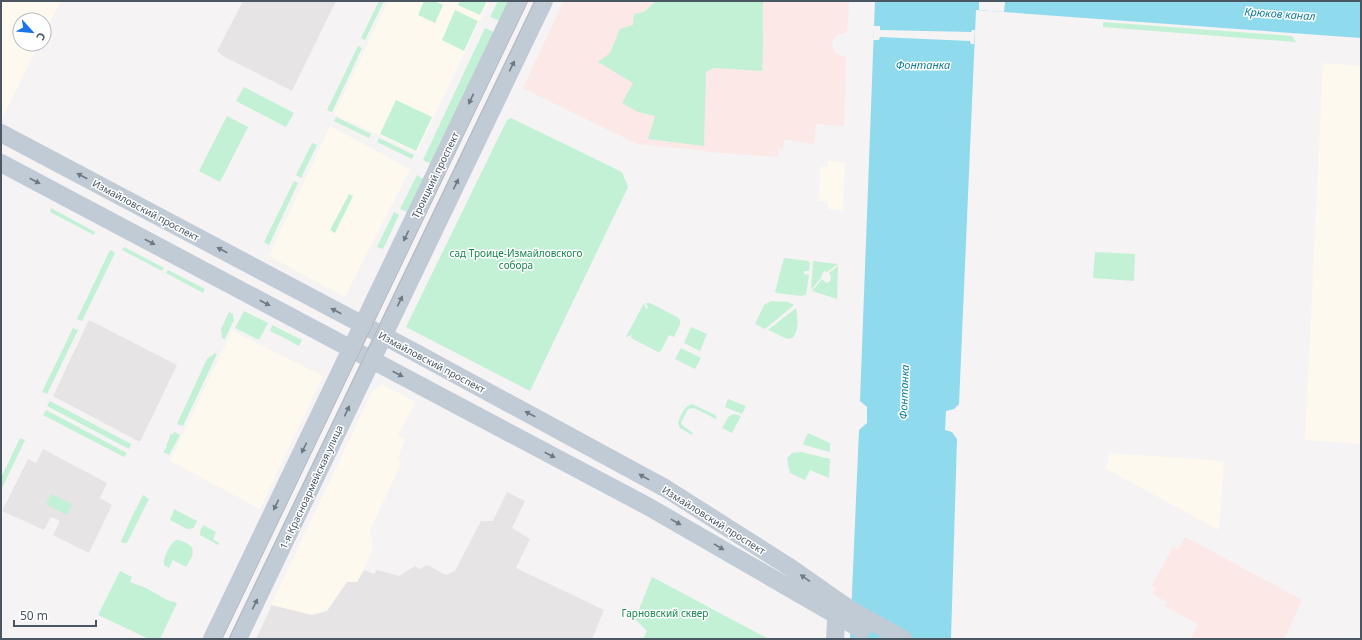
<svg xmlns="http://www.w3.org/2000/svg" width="1362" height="640" viewBox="0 0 1362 640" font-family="'Noto Sans',sans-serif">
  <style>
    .commercial { fill: #fdf9ef }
    .education { fill: #e6e4e5 }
    .medical { fill: #fce8e6 }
    .green { fill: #c3f1d5 }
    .water { fill: #90daee }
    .pier { fill: #f5f3f3 }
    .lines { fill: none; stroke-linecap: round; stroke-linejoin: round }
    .secondary { stroke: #c1cbd6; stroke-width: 18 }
    .tram { stroke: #b5b8bd; stroke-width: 1 }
    .oneway { fill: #6e7984 }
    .labels { text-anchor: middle; stroke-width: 3; stroke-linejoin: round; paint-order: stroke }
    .street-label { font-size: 10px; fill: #4a5661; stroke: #fff }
    .park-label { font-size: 10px; fill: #17864f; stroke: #fff }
    .water-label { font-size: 11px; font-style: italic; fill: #0c7c9b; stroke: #fff }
  </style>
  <rect width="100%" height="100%" fill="#f5f3f3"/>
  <!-- commercial -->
  <path class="commercial" d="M 1,1 L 61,1 L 44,34 L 44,20 L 20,20 L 20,44 L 39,44 L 4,115 L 1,113 Z
    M 388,1 L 489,1 L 417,153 L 334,114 Z
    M 1323,63 L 1361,66 L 1361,444 L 1305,440 Z
    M 330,126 L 410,169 L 345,297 L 269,256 Z
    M 828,160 L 845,163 L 843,211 L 828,209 L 828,201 L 819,201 L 820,167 L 828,167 Z
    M 232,331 L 323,376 L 260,509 L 170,461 Z
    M 384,385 L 416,402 L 398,435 L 405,439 L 398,458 L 401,464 L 370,530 L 373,547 L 364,570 L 357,582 L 347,582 L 327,611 L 312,615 L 271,605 L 372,392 L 377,387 Z
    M 1109,453 L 1224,461 L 1219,530 L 1106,469 Z"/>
  <!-- education -->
  <path class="education" d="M 243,1 L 336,1 L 292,91 L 223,56 L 217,51 Z
    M 89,320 L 177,365 L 140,442 L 53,396 Z
    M 43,449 L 107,483 L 100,498 L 112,505 L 89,553 L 53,535 L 60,521 L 51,517 L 44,530 L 2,511 L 28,459 L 36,463 Z
    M 507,492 L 525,501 L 512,528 L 530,539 L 516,568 L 604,610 L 592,639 L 256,639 L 270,609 L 271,605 L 312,615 L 327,611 L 347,582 L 357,582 L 364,570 L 374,574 L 377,570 L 399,576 L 415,566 L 419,569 L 427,565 L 446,575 L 455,571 L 481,521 L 493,521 Z"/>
  <!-- medical -->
  <path class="medical" d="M 564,1 L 849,1 L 847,32 L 837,35 L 834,39 L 832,44 L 833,49 L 835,53 L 846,57 L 844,126 L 816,124 L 814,144 L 784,139 L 783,149 L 778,148 L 778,157 L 708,152 L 707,151 L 637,144 L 523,88 Z
    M 1185,537 L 1302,600 L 1284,639 L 1191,639 L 1198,624 L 1165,606 L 1167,602 L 1153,594 L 1156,588 L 1152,586 L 1173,547 L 1178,550 Z"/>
  <!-- green -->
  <path class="green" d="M 379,1 L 384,1 L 365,40 L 361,38 Z
    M 424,1 L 434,1 L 443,5 L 435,23 L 418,15 Z
    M 460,1 L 487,1 L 480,15 L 458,5 Z
    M 498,1 L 509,1 L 500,21 L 490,17 Z
    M 656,1 L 763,2 C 762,25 764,48 762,71 L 714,68 L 706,72 L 704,146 L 648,139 L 655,116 L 638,112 L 622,103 L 633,83 L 598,62 L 610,53 L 620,29 L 633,25 L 634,14 L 644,12 Z
    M 455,10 L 478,21 L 464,51 L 442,40 Z
    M 1103,22 L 1292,36 L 1296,42 L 1103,27 Z
    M 485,28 L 494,32 L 431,164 L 423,160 Z
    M 358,46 L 362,48 L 332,112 L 327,110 Z
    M 244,87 L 294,113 L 286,127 L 236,101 Z
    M 396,100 L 432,117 L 416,151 L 380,134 Z
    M 227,116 L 248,127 L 220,182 L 199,171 Z
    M 336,117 L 371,134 L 369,138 L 334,121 Z
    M 511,118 L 622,172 L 628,187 L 530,391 L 406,327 L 507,120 Z
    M 379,138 L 414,155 L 412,159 L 377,142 Z
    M 312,143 L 317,145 L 301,178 L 296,175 Z
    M 417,175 L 423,179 L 407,212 L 400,209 Z
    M 294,181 L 298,183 L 269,245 L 264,242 Z
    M 349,194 L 353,196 L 335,233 L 330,230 Z
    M 51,208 L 95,232 L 94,235 L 50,212 Z
    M 394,212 L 399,215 L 383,249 L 377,247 Z
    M 124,247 L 164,268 L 162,271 L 122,250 Z
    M 110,250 L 115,253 L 82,321 L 77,319 Z
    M 1095,252 L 1135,254 L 1134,281 L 1093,278 Z
    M 784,258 L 808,261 L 810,263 L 809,271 L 804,271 L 804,274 L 809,275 L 806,295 L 801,296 L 777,293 L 775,292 Z
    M 813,261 L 838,264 L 827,272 L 824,271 L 822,274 L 821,278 L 811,290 Z
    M 838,266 L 837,299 L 812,291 L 822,279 L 826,283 L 830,282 L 831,277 L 829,273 Z
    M 168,270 L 205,289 L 203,293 L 166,273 Z
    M 771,301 L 788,302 L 794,305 L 765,329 L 755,324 L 764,305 Z
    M 644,303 L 646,309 L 648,308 L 646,303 L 650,303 L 677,317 L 680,320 L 680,324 L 674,337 L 669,335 L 661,351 L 658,352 L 631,338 L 632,335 L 626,337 Z
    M 796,308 C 798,315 800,344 785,338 C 780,336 774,332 768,330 Z
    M 244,311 L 268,323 L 259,340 L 235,328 Z
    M 229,312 L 233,314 L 234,320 L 225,339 L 222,338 L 221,329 Z
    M 272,325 L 302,340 L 299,346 L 279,335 L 278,335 L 270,331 Z
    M 691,327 L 707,334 L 700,351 L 684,343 Z
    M 73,328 L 78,330 L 47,394 L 42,392 Z
    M 681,348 L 701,358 L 695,369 L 675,359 Z
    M 215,353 L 217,354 L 183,426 L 177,424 L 207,359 Z
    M 728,399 L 746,406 L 742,414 L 725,407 Z
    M 50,401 L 131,444 L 129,449 L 47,406 Z
    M 692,404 L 715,415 L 717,418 L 716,419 L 694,408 L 688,409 L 681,423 L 683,426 L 693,433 L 692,435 L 680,428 L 678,423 C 680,416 684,406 692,404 Z
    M 46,410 L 127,453 L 124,457 L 43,415 Z
    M 734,414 L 741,416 L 732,433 L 722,428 L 729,416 Z
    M 174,432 L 180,435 L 169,455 L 163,452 L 167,447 L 166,446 L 171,434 L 173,435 Z
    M 808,433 L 830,443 L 830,452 L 804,445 L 803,444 Z
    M 20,438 L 25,440 L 1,490 L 1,478 Z
    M 801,452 L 830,459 L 829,478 L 810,470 L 805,480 L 790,473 L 788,465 L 787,458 L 792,453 Z
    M 51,494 L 72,504 L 67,515 L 46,504 Z
    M 143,495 L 149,499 L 127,543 L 122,543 L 121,541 L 135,510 L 137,510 L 136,509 Z
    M 174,509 L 197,521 L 194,528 L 189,529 L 187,529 L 170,520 Z
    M 203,525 L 216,532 L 213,539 L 219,543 L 218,545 L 200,535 L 200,532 Z
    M 176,540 C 181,540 184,542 188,544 C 198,550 190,560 186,567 L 173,560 L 169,568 L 164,565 C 163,557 170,544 176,540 Z
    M 120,571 L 132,577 L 130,582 L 146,588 L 167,600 L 177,603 L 160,639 L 149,639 L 98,615 Z
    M 652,577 C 691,597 730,619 769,639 L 643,639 L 647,631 L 635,619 Z"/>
  <!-- water -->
  <path class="water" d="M 875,1 L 1346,1 L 1361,2 L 1361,38 L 976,10 L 959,404 L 954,409 L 946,411 L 945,430 L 952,432 L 957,439 L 951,639 L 850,639 L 859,430 L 867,423 L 867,407 L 860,401 Z"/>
  <!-- pier -->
  <path class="pier" d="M 979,1 L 1005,1 L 1004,12 L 979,10 Z
    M 874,26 L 880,26 L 880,30 L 971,32 L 972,30 L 975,30 L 974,44 L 971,44 L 970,41 L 880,37 L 879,40 L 873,40 Z"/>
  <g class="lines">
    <!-- secondary -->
    <path class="secondary" d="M 1,133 L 418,354 L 665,488 L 791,568 L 851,610 L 903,639
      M 1,163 L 649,507 L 862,630
      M 212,639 L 518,1
      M 238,639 L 544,1
      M 835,639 L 837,605"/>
    <!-- tram -->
    <path class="tram" d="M 222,639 L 528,1
      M 229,639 L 535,1"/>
  </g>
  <!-- one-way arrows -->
  <defs><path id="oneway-solid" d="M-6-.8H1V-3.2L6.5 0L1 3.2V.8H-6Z"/></defs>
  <g class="oneway">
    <use href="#oneway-solid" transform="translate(512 66) rotate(-64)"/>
    <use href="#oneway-solid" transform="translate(471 99) rotate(115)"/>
    <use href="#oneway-solid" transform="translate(82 176) rotate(-152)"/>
    <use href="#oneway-solid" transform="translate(35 181) rotate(28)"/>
    <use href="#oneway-solid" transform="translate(456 184) rotate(-64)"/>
    <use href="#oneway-solid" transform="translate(406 236) rotate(116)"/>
    <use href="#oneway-solid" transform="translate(150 242) rotate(28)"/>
    <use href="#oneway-solid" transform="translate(222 250) rotate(-152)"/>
    <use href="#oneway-solid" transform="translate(400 301) rotate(-64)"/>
    <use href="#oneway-solid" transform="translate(265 303) rotate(28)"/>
    <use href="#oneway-solid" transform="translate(336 311) rotate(-152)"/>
    <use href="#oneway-solid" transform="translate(398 374) rotate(27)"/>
    <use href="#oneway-solid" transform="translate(347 411) rotate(-65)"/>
    <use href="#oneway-solid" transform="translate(530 414) rotate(-152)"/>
    <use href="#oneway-solid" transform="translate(304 448) rotate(116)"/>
    <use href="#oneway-solid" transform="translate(550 455) rotate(27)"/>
    <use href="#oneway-solid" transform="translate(644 477) rotate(-151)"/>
    <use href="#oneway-solid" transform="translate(276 505) rotate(116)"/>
    <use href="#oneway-solid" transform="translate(676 522) rotate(29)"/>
    <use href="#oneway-solid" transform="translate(719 547) rotate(31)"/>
    <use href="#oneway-solid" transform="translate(805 578) rotate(-145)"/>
    <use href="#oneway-solid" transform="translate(255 604) rotate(-64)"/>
  </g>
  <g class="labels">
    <!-- street labels -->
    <g class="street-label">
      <text transform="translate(435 175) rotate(-64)" y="4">Троицкий проспект</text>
      <text transform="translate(146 210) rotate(28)" y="4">Измайловский проспект</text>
      <text transform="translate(432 362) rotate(28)" y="4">Измайловский проспект</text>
      <text transform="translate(311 487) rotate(-65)" y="4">1-я Красноармейская улица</text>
      <text transform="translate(714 520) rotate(32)" y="4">Измайловский проспект</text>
    </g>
    <!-- park labels -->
    <g class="park-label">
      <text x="516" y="257">сад Троице-Измайловского<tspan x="516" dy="12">собора</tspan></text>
      <text x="665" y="617">Гарновский сквер</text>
    </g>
    <!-- water labels -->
    <g class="water-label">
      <text transform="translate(1280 14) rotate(4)" y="4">Крюков канал</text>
      <text x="923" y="69">Фонтанка</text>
      <text transform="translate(904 392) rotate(-88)" y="4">Фонтанка</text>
    </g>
  </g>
  <!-- border -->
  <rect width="1362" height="640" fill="none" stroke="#4a5661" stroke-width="4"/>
  <!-- north arrow -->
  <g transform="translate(32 32) rotate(117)"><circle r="19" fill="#ffffff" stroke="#b7bbc0"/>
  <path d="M0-3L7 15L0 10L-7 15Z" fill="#1a73e8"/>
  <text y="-6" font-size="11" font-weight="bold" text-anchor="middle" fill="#4a5661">С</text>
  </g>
  <!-- scale -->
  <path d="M14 620v6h82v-6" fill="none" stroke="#4a5661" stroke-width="2"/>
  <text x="20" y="620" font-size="12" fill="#4a5661" stroke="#ffffff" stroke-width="3" paint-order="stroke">50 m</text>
</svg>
